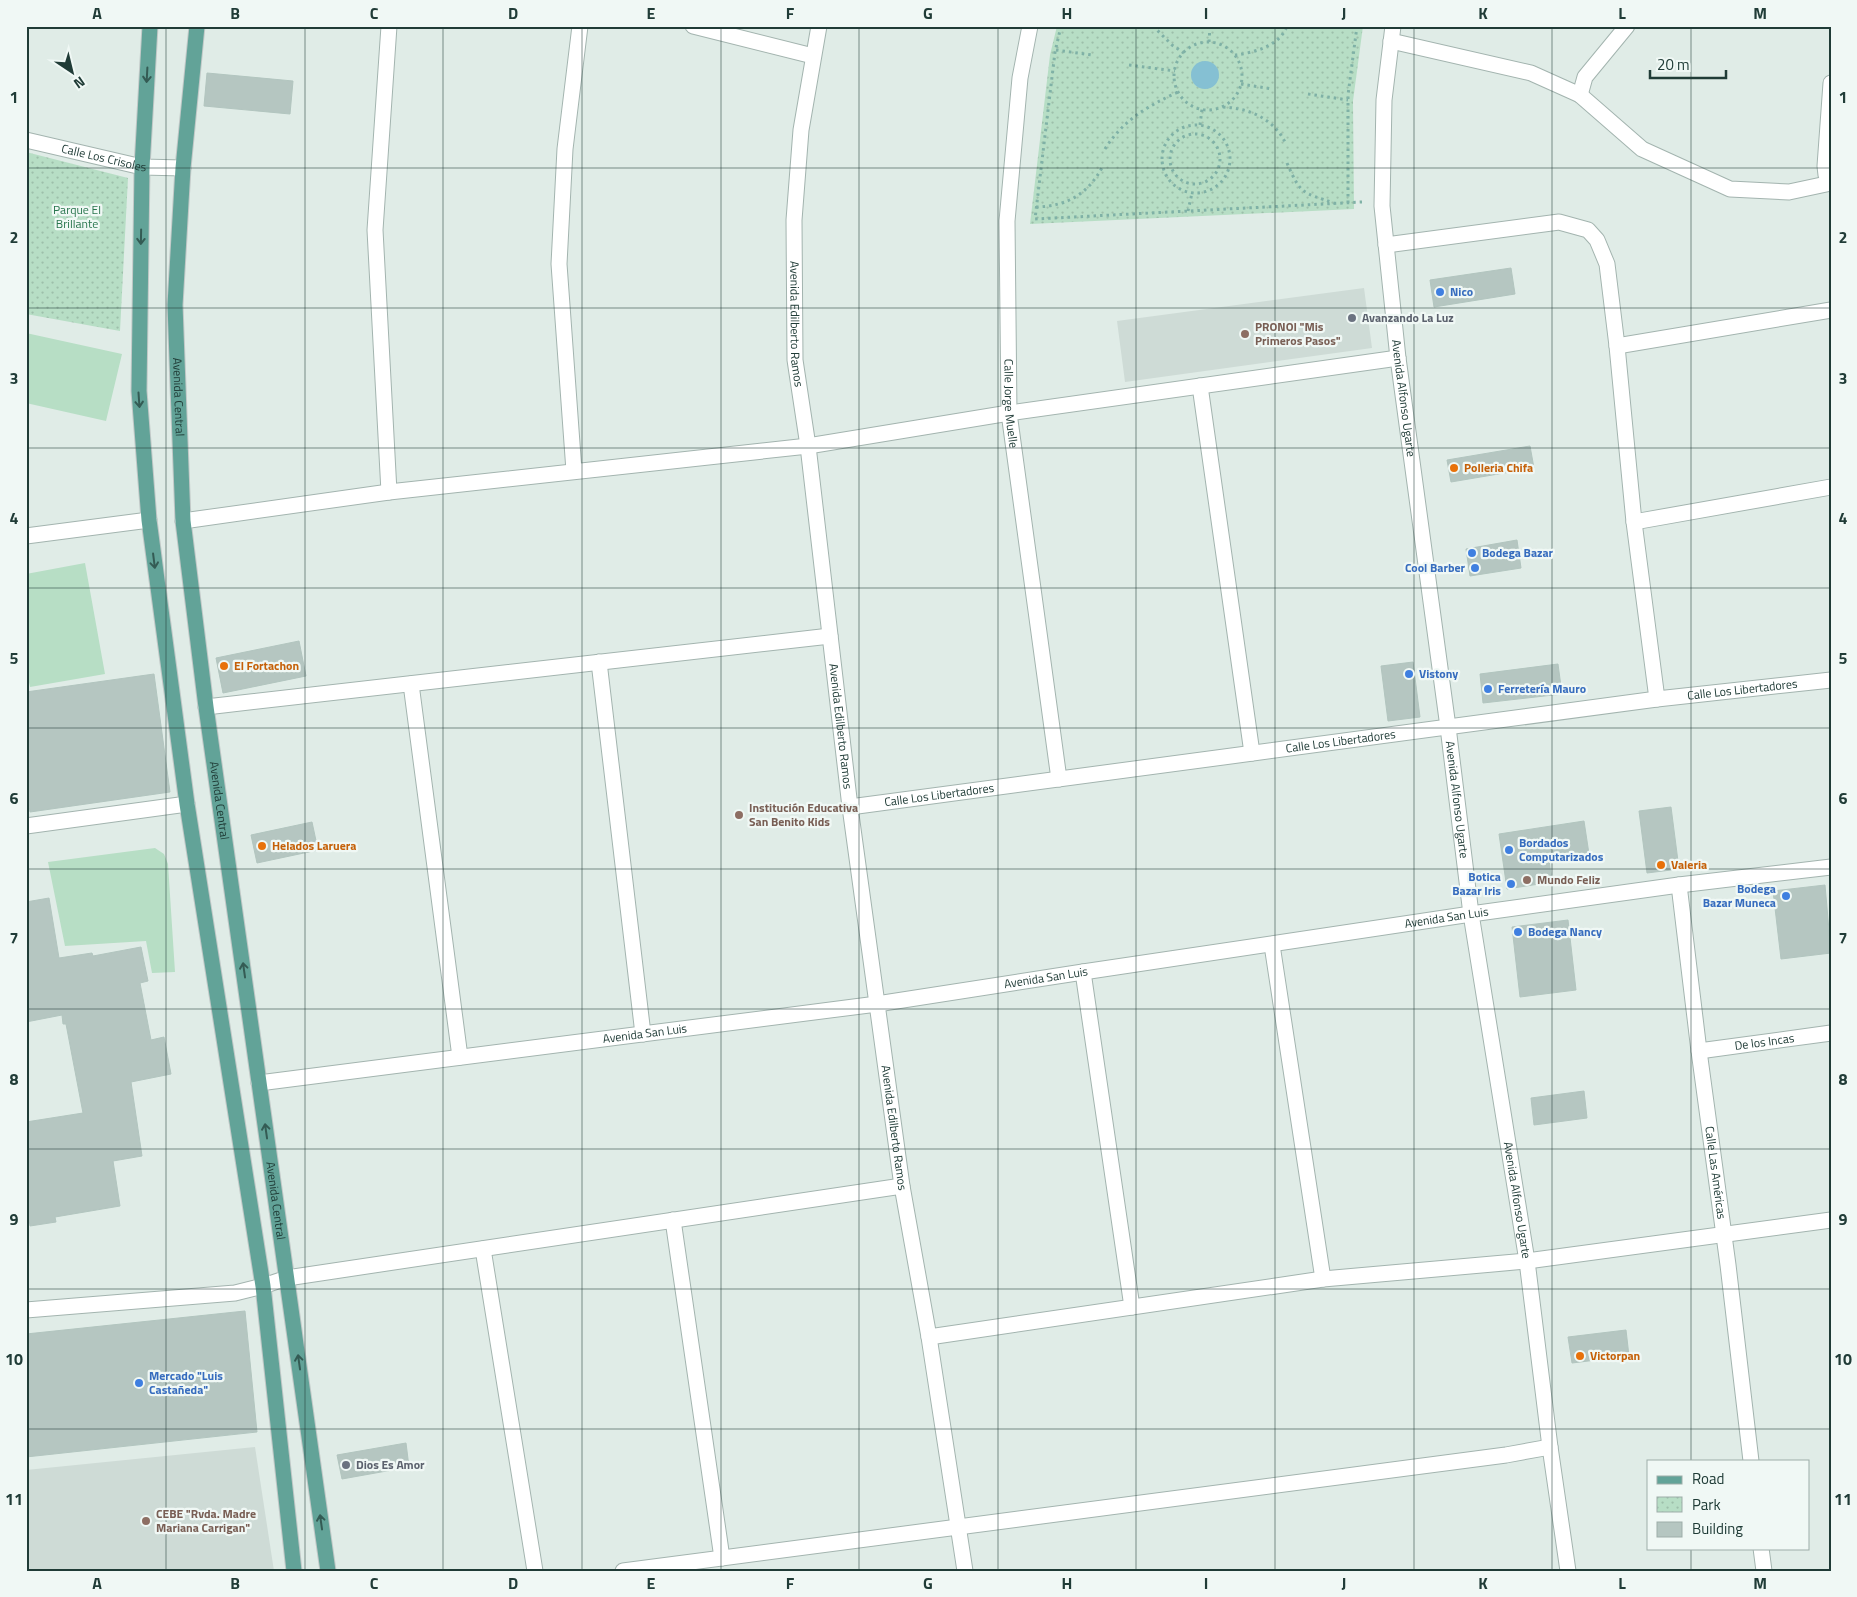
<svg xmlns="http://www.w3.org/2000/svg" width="1857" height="1597" viewBox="0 0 1857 1597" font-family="'Titillium Web',sans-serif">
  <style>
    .built { fill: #cedbd6 }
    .grass { fill: #b7dec5 }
    .park { fill: url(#park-dots) }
    .water { fill: #85c0d3 }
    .building { fill: #b5c6c1; stroke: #b2c5bf }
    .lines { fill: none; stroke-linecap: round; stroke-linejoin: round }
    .minor-casing { stroke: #a3b4af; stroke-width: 17 }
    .major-casing { stroke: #c1c8c7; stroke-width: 17 }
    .path { stroke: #7fb1a6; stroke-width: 3; stroke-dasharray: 2.5 4; stroke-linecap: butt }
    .minor { stroke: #fff; stroke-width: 15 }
    .major { stroke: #62a398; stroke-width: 15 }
    .oneway { stroke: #345b54 }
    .grid { fill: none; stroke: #203c37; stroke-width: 1; stroke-opacity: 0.55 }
    .shop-dot { fill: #3f7fe0; stroke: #f0f8f5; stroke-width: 2 }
    .worship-dot { fill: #6b7280; stroke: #f0f8f5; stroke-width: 2 }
    .education-dot { fill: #8d6e63; stroke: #f0f8f5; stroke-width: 2 }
    .food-dot { fill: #e8710a; stroke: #f0f8f5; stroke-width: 2 }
    .labels { text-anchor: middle; stroke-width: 4.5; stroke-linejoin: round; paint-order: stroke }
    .street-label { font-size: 12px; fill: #203c37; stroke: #f0f8f5 }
    .park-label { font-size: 12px; fill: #28754d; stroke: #f0f8f5 }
    .shop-label { font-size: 12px; font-weight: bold; fill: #366cbe; stroke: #f0f8f5; text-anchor: start }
    .worship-label { font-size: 12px; font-weight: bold; fill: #5b616d; stroke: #f0f8f5; text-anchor: start }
    .education-label { font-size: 12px; font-weight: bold; fill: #785e54; stroke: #f0f8f5; text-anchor: start }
    .food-label { font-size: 12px; font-weight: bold; fill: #c56008; stroke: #f0f8f5; text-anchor: start }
    .neatline { fill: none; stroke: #203c37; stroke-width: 2 }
    .grid-label { font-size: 16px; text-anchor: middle; font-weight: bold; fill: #203c37 }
  </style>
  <defs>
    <pattern id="park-dots" width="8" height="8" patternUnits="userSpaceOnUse" patternTransform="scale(1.25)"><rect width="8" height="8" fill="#b7dec5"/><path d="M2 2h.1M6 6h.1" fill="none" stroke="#9dbfaa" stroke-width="1.8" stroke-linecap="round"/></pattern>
  </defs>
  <rect width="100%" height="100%" fill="#e0ece7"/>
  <!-- built -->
  <path class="built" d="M 1364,288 L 1372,348 L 1125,382 L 1117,321 Z
    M 255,1447 L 274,1571 L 26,1571 L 26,1470 Z"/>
  <!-- grass -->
  <path class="grass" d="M 26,333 L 122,354 L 106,421 L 26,403 Z
    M 85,563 L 105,674 L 30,687 L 26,668 L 26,574 Z
    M 155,848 L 164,854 L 168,864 L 175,972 L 152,973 L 146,941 L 65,946 L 48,862 Z"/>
  <!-- park -->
  <path class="park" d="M 1057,26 L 1363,26 L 1353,101 L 1354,209 L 1030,224 L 1050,55 Z
    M 26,152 L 128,178 L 120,331 L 26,314 Z"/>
  <!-- water -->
  <path class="water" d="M1191 75a14 14 0 1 1 28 0a14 14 0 1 1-28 0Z"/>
  <!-- building -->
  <path class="building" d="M 207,73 L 293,81 L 290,114 L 204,106 Z
    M 1511,268 L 1515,294 L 1434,307 L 1430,280 Z
    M 1530,446 L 1534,468 L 1451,482 L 1447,460 Z
    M 1517,540 L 1521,568 L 1470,576 L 1466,549 Z
    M 299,641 L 306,676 L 223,693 L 216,658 Z
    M 1413,662 L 1420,717 L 1388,721 L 1381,666 Z
    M 1558,664 L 1562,694 L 1483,703 L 1480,674 Z
    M 154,674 L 170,792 L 30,812 L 26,786 L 26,692 Z
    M 1671,807 L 1679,869 L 1647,873 L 1639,811 Z
    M 1584,821 L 1589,854 L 1549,860 L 1552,882 L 1507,889 L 1499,834 Z
    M 312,822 L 318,850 L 257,863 L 251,835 Z
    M 1825,885 L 1831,953 L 1781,959 L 1773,891 Z
    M 49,898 L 59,958 L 92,953 L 93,956 L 141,947 L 148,981 L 140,983 L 151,1040 L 164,1037 L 171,1074 L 131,1082 L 142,1156 L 113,1161 L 120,1206 L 55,1217 L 56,1222 L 30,1226 L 29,1219 L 26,1220 L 26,1122 L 83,1113 L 66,1024 L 63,1024 L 62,1015 L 26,1022 L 26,902 Z
    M 1568,920 L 1576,990 L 1520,997 L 1512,927 Z
    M 1584,1091 L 1587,1118 L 1534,1125 L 1531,1098 Z
    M 245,1311 L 257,1432 L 26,1457 L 26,1334 Z
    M 1626,1330 L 1629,1356 L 1572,1363 L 1568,1337 Z
    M 406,1443 L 409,1467 L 342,1479 L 337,1455 Z"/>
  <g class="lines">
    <defs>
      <g id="minor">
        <path d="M 693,26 L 813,56"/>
        <path id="s1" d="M 819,26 L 801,130 L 794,220 L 795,360 L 808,446 L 850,807 L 902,1186 L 929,1337 L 965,1571"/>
        <path id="s2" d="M 1030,26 L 1020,78 L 1007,221 L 1009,413 L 1059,779"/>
        <path id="s3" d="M 1393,26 L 1384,100 L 1382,206 L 1398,358 L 1448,727 L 1471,914 L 1527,1261 L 1550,1447 L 1568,1571"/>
        <path d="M 1391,41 L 1531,73 L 1580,95 L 1585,77 L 1627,26"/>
        <path d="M 1831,83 L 1825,166 L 1826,175 L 1831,180"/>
        <path d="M 1580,95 L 1642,149 L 1730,189 L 1789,192 L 1831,183"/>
        <path id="s4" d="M 26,140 L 142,167 L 183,168"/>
        <path d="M 1386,245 L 1559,222 L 1588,230 L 1597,240 L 1607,264 L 1617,346 L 1634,522 L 1657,699"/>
        <path d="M 1617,346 L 1831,310"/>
        <path d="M 1200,386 L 1252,753"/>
        <path d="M 574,471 L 559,264 L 565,149 L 580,26"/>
        <path d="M 389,492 L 375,230 L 389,26"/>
        <path d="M 183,521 L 389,492 L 808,446 L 1009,413 L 1398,358"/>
        <path d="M 1634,522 L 1831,487"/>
        <path d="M 26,536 L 149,520"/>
        <path d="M 599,662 L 643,1034"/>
        <path d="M 411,684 L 460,1057"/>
        <path d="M 206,707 L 830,636"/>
        <path id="s5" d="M 850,807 L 1657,699 L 1831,680"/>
        <path d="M 26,826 L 187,804"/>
        <path id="s6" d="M 1679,885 L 1699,1051 L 1728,1265 L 1751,1461"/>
        <path d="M 1272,945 L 1323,1279"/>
        <path d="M 1083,972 L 1132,1307"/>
        <path id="s7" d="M 1699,1051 L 1831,1033"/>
        <path id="s8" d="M 259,1083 L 877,1004 L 1083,972 L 1471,914 L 1679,885 L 1831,867"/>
        <path d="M 673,1220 L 722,1558"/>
        <path d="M 483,1249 L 535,1571"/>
        <path d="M 26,1310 L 235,1293 L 263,1286 L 287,1278 L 902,1186"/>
        <path d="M 929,1337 L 1323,1279 L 1527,1261 L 1831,1220"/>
        <path d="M 1761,1548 L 1764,1571"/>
        <path d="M 623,1571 L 1506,1455 L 1550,1447"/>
      </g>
      <g id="major">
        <path d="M 150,26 L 142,167 L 139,391 L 149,520 L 187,804 L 263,1286 L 294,1571"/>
        <path id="s9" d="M 197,26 L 183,168 L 175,305 L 183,521 L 206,707 L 328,1571"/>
      </g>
    </defs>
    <!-- minor casing -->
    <use href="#minor" class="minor-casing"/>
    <!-- major casing -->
    <use href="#major" class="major-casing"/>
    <!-- path -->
    <path class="path" d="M 1061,26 L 1055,52 L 1035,219 L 1362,202
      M 1153,26 L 1172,45 L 1184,53
      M 1209,42 L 1210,26
      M1174 76a34 34 0 1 1 68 0a34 34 0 1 1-68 0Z
      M 1056,50 L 1092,55
      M 1235,55 C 1253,53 1280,46 1287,26
      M 1129,65 L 1175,71
      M 1241,84 L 1272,89
      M 1308,94 L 1348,100
      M 1223,107 C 1243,108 1263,114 1277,130 C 1281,134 1283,139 1286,143
      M 1200,125 L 1202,109
      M1162 159a34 34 0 1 1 68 0a34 34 0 1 1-68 0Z
      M1170 159a25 25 0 1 1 50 0a25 25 0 1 1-50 0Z
      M 1105,149 C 1123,120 1148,106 1178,92
      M 1287,163 C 1301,195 1302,192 1334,203
      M 1348,203 L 1348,95 L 1357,26
      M 1036,207 C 1068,206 1088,194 1103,166
      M 1188,211 L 1192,193"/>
    <!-- minor -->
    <use href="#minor" class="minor"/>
    <!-- major -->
    <use href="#major" class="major"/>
  </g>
  <!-- one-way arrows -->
  <defs><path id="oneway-shaft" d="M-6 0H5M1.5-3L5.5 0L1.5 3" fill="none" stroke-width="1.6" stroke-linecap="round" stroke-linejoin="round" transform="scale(1.25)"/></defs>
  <g class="oneway">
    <use href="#oneway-shaft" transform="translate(147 75) rotate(93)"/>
    <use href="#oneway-shaft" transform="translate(141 237) rotate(91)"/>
    <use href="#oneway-shaft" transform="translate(139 400) rotate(86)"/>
    <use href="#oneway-shaft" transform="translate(154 561) rotate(83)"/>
    <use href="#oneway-shaft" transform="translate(244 970) rotate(-98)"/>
    <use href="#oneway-shaft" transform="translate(266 1131) rotate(-98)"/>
    <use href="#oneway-shaft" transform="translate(299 1362) rotate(-98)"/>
    <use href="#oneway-shaft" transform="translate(321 1522) rotate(-98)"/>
  </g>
  <!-- grid -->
  <path class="grid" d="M 166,26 L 166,1571M 305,26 L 305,1571M 443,26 L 443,1571M 582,26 L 582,1571M 721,26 L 721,1571M 859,26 L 859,1571M 998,26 L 998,1571M 1136,26 L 1136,1571M 1275,26 L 1275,1571M 1414,26 L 1414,1571M 1552,26 L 1552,1571M 1691,26 L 1691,1461M 26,168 L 1831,168M 26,308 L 1831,308M 26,448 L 1831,448M 26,588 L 1831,588M 26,728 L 1831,728M 26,869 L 1831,869M 26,1009 L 1831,1009M 26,1149 L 1831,1149M 26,1289 L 1831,1289M 26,1429 L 1831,1429M 1691,1548 L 1691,1571"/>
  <!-- markers -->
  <g class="shop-dot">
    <circle cx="1440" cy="292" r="5"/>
    <circle cx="1472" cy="553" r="5"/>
    <circle cx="1475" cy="568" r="5"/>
    <circle cx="1409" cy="674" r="5"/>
    <circle cx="1488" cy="689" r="5"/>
    <circle cx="1509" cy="850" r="5"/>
    <circle cx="1511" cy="884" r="5"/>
    <circle cx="1786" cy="896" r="5"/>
    <circle cx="1518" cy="932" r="5"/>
    <circle cx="139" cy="1383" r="5"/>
  </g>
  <g class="worship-dot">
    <circle cx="1352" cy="318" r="5"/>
    <circle cx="346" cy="1465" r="5"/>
  </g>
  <g class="education-dot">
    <circle cx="1245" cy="334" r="5"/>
    <circle cx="739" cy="815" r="5"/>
    <circle cx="1527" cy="880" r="5"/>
    <circle cx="146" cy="1521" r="5"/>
  </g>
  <g class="food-dot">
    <circle cx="1454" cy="468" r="5"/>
    <circle cx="224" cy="666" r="5"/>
    <circle cx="262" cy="846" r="5"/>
    <circle cx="1661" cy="865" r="5"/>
    <circle cx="1580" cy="1356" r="5"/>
  </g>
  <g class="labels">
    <!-- street labels -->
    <g class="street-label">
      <text dy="4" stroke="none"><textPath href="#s4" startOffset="80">Calle Los Crisoles</textPath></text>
      <text dy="4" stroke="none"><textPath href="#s1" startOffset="300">Avenida Edilberto Ramos</textPath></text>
      <text dy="4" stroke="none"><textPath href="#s9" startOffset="372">Avenida Central</textPath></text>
      <text dy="4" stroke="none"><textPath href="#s3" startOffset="374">Avenida Alfonso Ugarte</textPath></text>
      <text dy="4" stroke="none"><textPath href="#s2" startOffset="379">Calle Jorge Muelle</textPath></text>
      <text dy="4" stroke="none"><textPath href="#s5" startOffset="900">Calle Los Libertadores</textPath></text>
      <text dy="4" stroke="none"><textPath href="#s1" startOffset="705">Avenida Edilberto Ramos</textPath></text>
      <text dy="4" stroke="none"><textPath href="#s5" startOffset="495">Calle Los Libertadores</textPath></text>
      <text dy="4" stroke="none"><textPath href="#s5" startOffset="90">Calle Los Libertadores</textPath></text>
      <text dy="4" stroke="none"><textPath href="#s3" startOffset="779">Avenida Alfonso Ugarte</textPath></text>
      <text dy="4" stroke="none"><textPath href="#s9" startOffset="778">Avenida Central</textPath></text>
      <text dy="4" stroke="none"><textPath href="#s8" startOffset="1199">Avenida San Luis</textPath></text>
      <text dy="4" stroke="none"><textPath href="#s8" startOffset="794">Avenida San Luis</textPath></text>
      <text dy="4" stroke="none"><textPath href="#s8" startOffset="389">Avenida San Luis</textPath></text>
      <text dy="4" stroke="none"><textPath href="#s7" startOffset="66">De los Incas</textPath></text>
      <text dy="4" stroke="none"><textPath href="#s1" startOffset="1110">Avenida Edilberto Ramos</textPath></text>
      <text dy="4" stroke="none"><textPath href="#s6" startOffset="290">Calle Las Américas</textPath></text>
      <text dy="4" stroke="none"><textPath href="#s3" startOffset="1184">Avenida Alfonso Ugarte</textPath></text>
      <text dy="4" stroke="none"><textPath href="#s9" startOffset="1182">Avenida Central</textPath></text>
    </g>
    <!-- park labels -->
    <g class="park-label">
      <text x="77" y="214">Parque El<tspan x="77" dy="14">Brillante</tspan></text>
    </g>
    <!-- shop labels -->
    <g class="shop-label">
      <text x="1450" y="296">Nico</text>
      <text x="1482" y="557">Bodega Bazar</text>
      <text x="1465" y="572" text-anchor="end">Cool Barber</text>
      <text x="1419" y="678">Vistony</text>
      <text x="1498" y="693">Ferretería Mauro</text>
      <text x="1519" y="847">Bordados<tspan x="1519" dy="14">Computarizados</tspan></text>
      <text x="1501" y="881" text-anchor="end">Botica<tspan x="1501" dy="14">Bazar Iris</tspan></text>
      <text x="1776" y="893" text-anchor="end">Bodega<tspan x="1776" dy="14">Bazar Muneca</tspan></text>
      <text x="1528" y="936">Bodega Nancy</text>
      <text x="149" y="1380">Mercado "Luis<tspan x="149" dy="14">Castañeda"</tspan></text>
    </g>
    <!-- worship labels -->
    <g class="worship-label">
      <text x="1362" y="322">Avanzando La Luz</text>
      <text x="356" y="1469">Dios Es Amor</text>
    </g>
    <!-- education labels -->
    <g class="education-label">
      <text x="1255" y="331">PRONOI "Mis<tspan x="1255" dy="14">Primeros Pasos"</tspan></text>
      <text x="749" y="812">Institución Educativa<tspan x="749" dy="14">San Benito Kids</tspan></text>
      <text x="1537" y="884">Mundo Feliz</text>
      <text x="156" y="1518">CEBE "Rvda. Madre<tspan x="156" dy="14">Mariana Carrigan"</tspan></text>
    </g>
    <!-- food labels -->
    <g class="food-label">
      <text x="1464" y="472">Polleria Chifa</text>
      <text x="234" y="670">El Fortachon</text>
      <text x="272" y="850">Helados Laruera</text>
      <text x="1671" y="869">Valeria</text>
      <text x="1590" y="1360">Victorpan</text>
    </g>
  </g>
  <!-- border -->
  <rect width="1857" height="1597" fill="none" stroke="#f0f8f5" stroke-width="55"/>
  <!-- legend -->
  <rect x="1647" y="1460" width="162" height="90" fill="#f0f8f5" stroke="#9dada9"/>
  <rect x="1657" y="1476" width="25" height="8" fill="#62a398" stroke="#9dada9"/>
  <text x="1692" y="1484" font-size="15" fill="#203c37">Road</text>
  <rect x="1657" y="1497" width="25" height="15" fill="url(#park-dots)" stroke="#9dada9"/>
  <text x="1692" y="1510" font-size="15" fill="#203c37">Park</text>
  <rect x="1657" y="1522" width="25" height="15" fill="#b5c6c1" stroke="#9dada9"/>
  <text x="1692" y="1534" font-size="15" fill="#203c37">Building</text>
  <!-- north arrow -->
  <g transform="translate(72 72) rotate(145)" stroke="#f0f8f5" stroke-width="4" paint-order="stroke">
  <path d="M0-4L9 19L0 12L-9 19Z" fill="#203c37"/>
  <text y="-8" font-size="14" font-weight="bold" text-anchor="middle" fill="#203c37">N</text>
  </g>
  <!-- scale -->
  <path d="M1650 70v8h76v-8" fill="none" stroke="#203c37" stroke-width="2.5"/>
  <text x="1657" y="70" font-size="15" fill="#203c37" stroke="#f0f8f5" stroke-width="4" paint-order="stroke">20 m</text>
  <rect x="28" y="28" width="1802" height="1542" class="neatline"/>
  <g class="grid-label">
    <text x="97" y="19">A</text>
    <text x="235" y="19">B</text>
    <text x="374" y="19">C</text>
    <text x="513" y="19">D</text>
    <text x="651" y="19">E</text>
    <text x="790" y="19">F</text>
    <text x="928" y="19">G</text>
    <text x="1067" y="19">H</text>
    <text x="1206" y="19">I</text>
    <text x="1344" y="19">J</text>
    <text x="1483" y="19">K</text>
    <text x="1622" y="19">L</text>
    <text x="1760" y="19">M</text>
    <text x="14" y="103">1</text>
    <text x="1843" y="103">1</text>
    <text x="14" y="243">2</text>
    <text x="1843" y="243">2</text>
    <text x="14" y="384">3</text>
    <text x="1843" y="384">3</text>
    <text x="14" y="524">4</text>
    <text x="1843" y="524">4</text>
    <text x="14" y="664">5</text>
    <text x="1843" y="664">5</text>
    <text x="14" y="804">6</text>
    <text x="1843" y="804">6</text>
    <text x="14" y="944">7</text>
    <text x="1843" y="944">7</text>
    <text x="14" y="1085">8</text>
    <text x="1843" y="1085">8</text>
    <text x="14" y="1225">9</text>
    <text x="1843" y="1225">9</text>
    <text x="14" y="1365">10</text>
    <text x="1843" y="1365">10</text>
    <text x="14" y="1505">11</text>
    <text x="1843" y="1505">11</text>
    <text x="97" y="1589">A</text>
    <text x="235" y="1589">B</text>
    <text x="374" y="1589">C</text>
    <text x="513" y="1589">D</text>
    <text x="651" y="1589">E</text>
    <text x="790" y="1589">F</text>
    <text x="928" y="1589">G</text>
    <text x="1067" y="1589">H</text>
    <text x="1206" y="1589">I</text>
    <text x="1344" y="1589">J</text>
    <text x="1483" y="1589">K</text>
    <text x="1622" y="1589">L</text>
    <text x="1760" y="1589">M</text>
  </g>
</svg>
